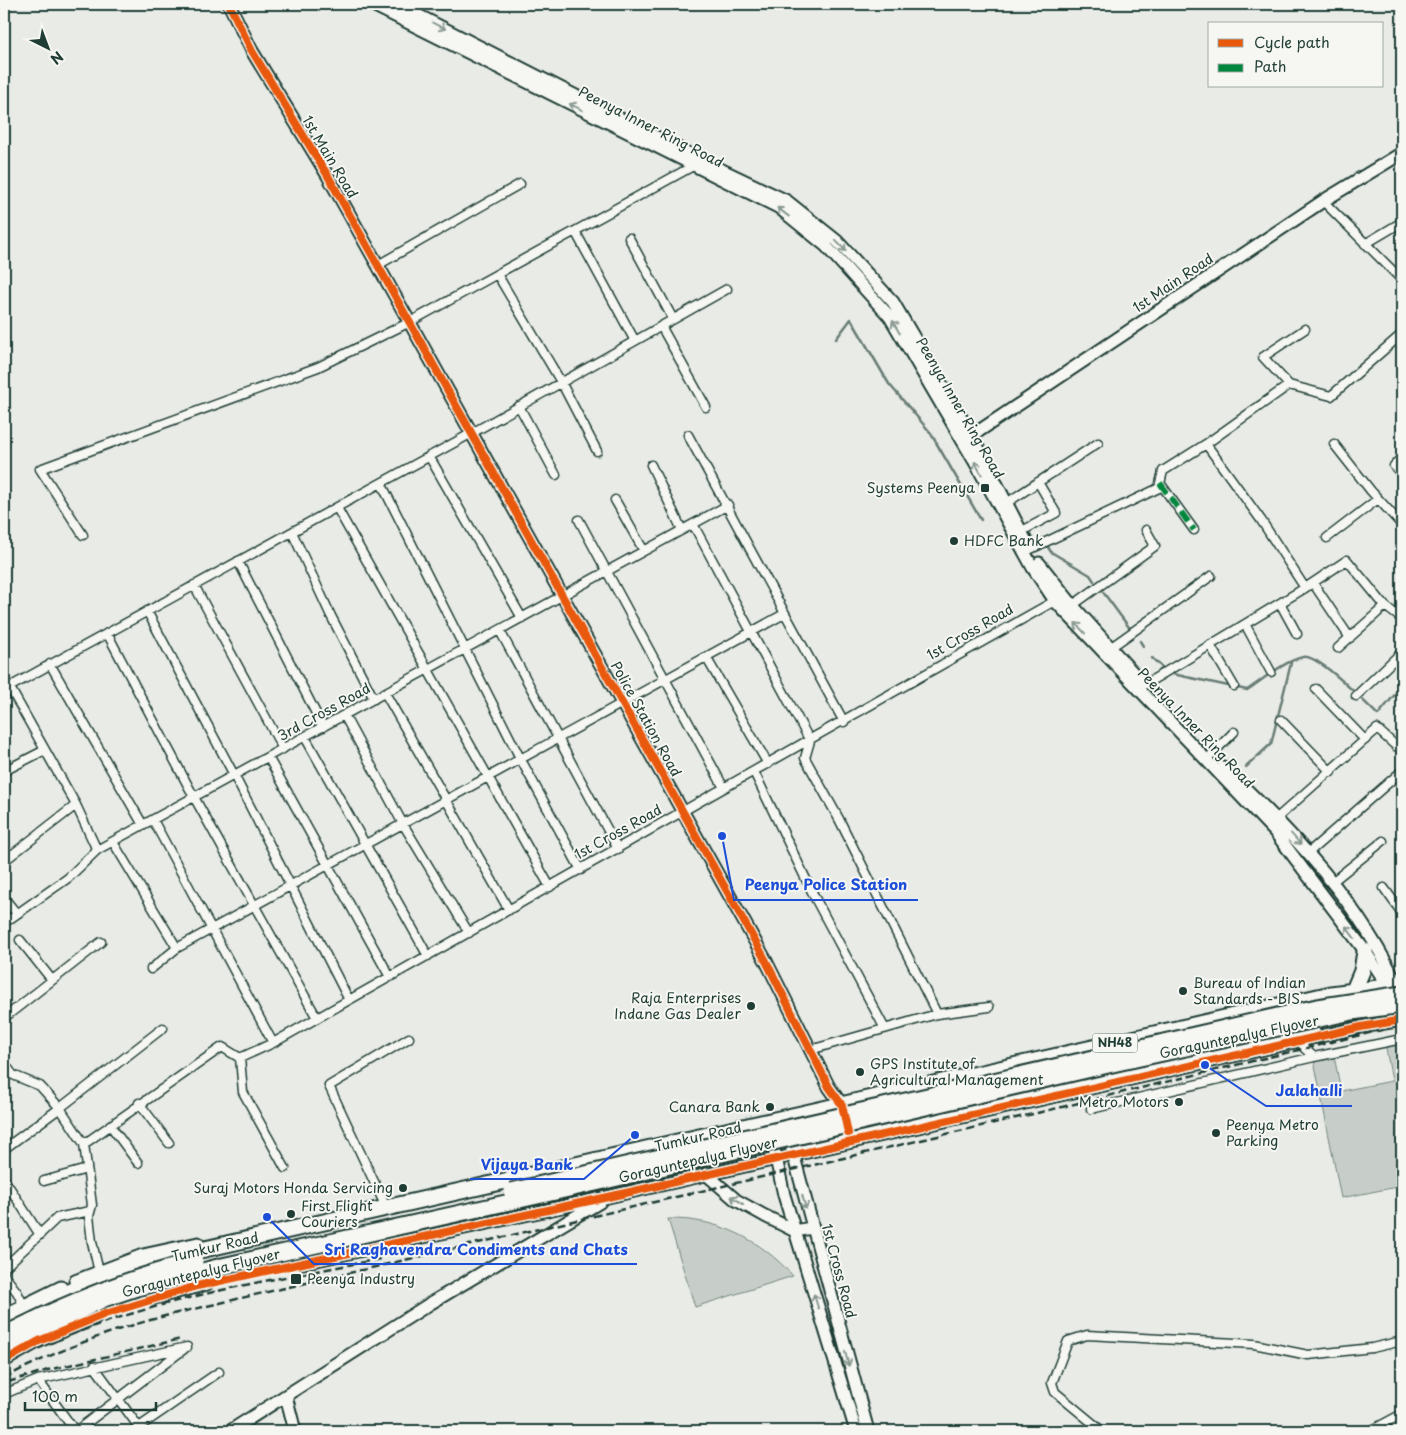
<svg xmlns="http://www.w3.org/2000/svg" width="1406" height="1435" viewBox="0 0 1406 1435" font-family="'Playpen Sans',sans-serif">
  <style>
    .green { fill: #c7cec9; stroke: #73867e }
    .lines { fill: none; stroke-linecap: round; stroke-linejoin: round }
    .stream { stroke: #687c75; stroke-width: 2.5 }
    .street-casing { stroke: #1f3d34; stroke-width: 11 }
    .secondary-casing { stroke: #1f3d34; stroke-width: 15 }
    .highway-casing { stroke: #1f3d34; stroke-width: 19 }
    .street { stroke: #f6f6f2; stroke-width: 8 }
    .secondary { stroke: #f6f6f2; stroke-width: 11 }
    .highway { stroke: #f6f6f2; stroke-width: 15 }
    .rail { stroke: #1f3d34; stroke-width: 2.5; stroke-dasharray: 8 4; stroke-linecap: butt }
    .highway-bridge-casing { stroke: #1f3d34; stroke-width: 19; stroke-linecap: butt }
    .highway-bridge { stroke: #f6f6f2; stroke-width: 15 }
    .quiet { stroke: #00873e; stroke-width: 6; stroke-dasharray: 12 6; stroke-linecap: butt }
    .cycleway-casing { stroke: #f6f6f2; stroke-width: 11 }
    .cycleway { stroke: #e8590c; stroke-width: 8 }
    .oneway { stroke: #8a9a93 }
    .poi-dot { fill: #1f3d34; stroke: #f6f6f2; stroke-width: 2 }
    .labels { text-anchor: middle; stroke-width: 4; stroke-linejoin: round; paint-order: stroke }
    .shield { fill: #f6f6f2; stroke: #60746d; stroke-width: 1 }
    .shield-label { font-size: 12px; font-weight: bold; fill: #1f3d34 }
    .street-label { font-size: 14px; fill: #1f3d34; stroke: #f6f6f2 }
    .poi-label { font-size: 14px; fill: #1f3d34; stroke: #f6f6f2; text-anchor: start }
    .leader { fill: none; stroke: #1d4ed8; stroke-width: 2 }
    .callout-dot { fill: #1d4ed8; stroke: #f6f6f2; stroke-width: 2 }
    .callout-label { font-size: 15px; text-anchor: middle; font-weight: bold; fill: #1d4ed8; stroke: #f6f6f2; stroke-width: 4; stroke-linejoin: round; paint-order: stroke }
  </style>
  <rect width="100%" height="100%" fill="#e9ebe7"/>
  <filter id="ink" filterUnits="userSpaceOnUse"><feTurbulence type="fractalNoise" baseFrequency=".02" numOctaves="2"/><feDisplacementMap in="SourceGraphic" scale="10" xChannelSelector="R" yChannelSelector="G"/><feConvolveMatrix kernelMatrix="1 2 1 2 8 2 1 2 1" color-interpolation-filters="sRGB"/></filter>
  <g filter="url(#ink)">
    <!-- green -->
    <path class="green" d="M 1402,1040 L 1402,1186 L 1341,1198 L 1313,1055 L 1333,1051 L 1341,1091 L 1392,1081 L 1385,1043 Z
      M 668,1219 C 718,1218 760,1239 793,1276 L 695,1307 Z"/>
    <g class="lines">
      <!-- stream -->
      <path class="stream" d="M 836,339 L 851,319 L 889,384 L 930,432 L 981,520
        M 1048,547 L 1051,552 L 1090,575 L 1094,581
        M 1103,592 L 1131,630
        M 1140,641 L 1143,646
        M 1152,658 L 1168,673 L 1247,690 C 1261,681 1286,660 1303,657 C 1319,654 1365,703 1378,715 L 1402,686
        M 1246,767 L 1271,744 L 1291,663"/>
      <defs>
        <path id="street" d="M 1323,201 L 1402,280
          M 575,231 L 635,341
          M 629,238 L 673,319
          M 1365,244 L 1402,222
          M 378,265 L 520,184
          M 497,274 L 561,382 L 597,451
          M 661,326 L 706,407
          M 1305,329 L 1263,357 L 1289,385 L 1331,396 L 1402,334
          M 519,406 L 556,475
          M 688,435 L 844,722
          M 1206,444 L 1289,385
          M 1334,444 L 1371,491 L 1402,525
          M 429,456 L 522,618
          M 1402,457 L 1394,466 L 1402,474
          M 651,465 L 682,530
          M 381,483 L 520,758 L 581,870
          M 1160,483 L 1194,530
          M 615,500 L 644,551
          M 1008,502 L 1098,443
          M 337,508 L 550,887
          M 579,520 L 724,788
          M 693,524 L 810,741 L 805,758 L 839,819 L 937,1014 L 810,1050
          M 1022,531 L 1056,513 L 1038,482
          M 292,532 L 331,616 L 374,699
          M 83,535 L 40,469 L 318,367 L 410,322 L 693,166
          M 1327,538 L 1378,499
          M 1031,549 L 1159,488 L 1163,471 L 1206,444 L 1261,520 L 1305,588
          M 238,561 L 323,727
          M 1313,583 L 1350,638
          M 194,585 L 283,749
          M 1280,603 L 1297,634
          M 1073,605 L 1155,546 L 1146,530
          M 147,611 L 234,775 L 349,1000
          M 1245,624 L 1271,672
          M 500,631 L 618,849
          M 107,633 L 194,797 L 317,1018
          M 1210,645 L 1234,686
          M 1110,648 L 1211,576
          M 1338,648 L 1385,606
          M 706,657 L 768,764
          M 50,664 L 143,825
          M 1144,685 L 1305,588 L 1347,560 L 1385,606 L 1402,619
          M 9,686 L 76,805 L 97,850
          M 1316,689 L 1365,740
          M 4,690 L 472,433 L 727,289
          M 385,693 L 509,910
          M 1356,696 L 1402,652
          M 344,715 L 403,824 L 469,933
          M 1281,720 L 1331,772
          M 305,737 L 428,956
          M 1211,755 L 1234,732
          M 268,757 L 390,977
          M 4,771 L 45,750
          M 754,772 L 816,900 L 884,1027
          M 1277,818 L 1377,729 L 1397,747 L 1402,742
          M 153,820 L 273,1043
          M 113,842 L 177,948
          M 1308,853 L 1402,771
          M 4,861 L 76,805
          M 1332,882 L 1383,841
          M 1384,888 L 1402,913
          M 4,898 L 17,914
          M 4,923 L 68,878 L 97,850 L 728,505
          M 20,940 L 52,980
          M 151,969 L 177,948 L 784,614
          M 937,1014 L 989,1007
          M 4,1018 L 101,942
          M 1301,1040 L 1304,1048 L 1314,1057 L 1402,1039
          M 240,1058 L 273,1043 L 1058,599
          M 4,1063 L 13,1075 L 40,1086 L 60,1108 L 4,1149
          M 139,1103 L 169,1143
          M 1091,1109 L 1314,1057
          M 110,1125 L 138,1163
          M 84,1144 L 222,1047 L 240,1058 L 243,1092 L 285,1168
          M 4,1179 L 40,1235
          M 44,1181 L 87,1169
          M 384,1203 L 329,1086 L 409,1038
          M 4,1268 L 57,1218 L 90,1211
          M 99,1272 L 92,1242 L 89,1216 L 92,1205 L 84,1144 L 60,1108 L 163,1028
          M 4,1275 L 17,1292 L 23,1304
          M 94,1366 L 141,1430
          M 38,1380 L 75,1431
          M 4,1394 L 38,1380 L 187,1347
          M 139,1427 L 219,1372
          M 76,1431 L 184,1349
          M 1102,1431 L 1055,1392 L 1052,1383 L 1068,1341 L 1087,1335 L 1254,1344 L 1308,1355 L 1372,1348 L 1402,1341
          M 1370,1431 L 1402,1414"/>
        <path id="secondary" d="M 229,4 L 252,51 L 328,176 L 766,961 L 829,1087 L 842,1105 L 843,1112
          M 371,4 L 778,207 L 826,246 L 890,317 L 975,462 L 1033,568 L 1055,601 L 1275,832 L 1365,951 L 1392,992
          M 396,4 L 703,161 L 787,201 L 837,241 L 893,302 L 972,436 L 1026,541
          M 967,439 L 1323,201 L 1402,153
          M 1039,563 L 1074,607 L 1143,684
          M 1223,767 C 1293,833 1361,904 1401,993
          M 787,1131 L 868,1431
          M 771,1135 L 784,1195 L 856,1431
          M 706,1174 L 736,1200 L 765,1216 L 795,1231 L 811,1228
          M 303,1263 L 608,1197 L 1361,1027 L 1402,1020
          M 75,1281 L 143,1255 L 198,1243
          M 155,1298 L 207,1284
          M 10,1312 L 61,1287
          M 4,1361 L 39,1341 L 95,1318
          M 286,1396 L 295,1431
          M 230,1431 L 431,1303 L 600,1202"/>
        <path id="highway" d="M 1354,990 L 1362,971 L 1365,951
          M 801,1143 L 1312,1028
          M 196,1280 L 315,1253
          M 84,1316 L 162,1289
          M 4,1323 C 58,1293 115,1272 174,1256 L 1331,994 L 1402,985"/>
      </defs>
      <!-- street casing -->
      <use href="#street" class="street-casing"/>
      <!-- secondary casing -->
      <use href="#secondary" class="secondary-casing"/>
      <!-- highway casing -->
      <use href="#highway" class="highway-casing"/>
      <!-- street -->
      <use href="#street" class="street"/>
      <!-- secondary -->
      <use href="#secondary" class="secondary"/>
      <!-- highway -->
      <use href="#highway" class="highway"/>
      <!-- rail -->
      <path class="rail" d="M 1100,1090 L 1203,1060 L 1402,1013
        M 4,1365 C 124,1303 249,1284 380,1259
        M 4,1378 C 60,1349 116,1328 177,1313 L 1037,1113 L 1402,1025
        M 8,1382 L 48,1370 L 181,1339"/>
      <defs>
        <path id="highway-bridge" d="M 511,1191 L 1317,1007 L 1402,994
          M 4,1335 C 65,1303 128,1278 195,1261
          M 4,1347 L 104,1299 L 137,1288 L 222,1266 L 609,1180 L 1117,1063 L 1352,1012 L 1402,1005"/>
      </defs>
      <!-- highway-bridge casing -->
      <use href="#highway-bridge" class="highway-bridge-casing"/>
      <!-- highway-bridge -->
      <use href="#highway-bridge" class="highway-bridge"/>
      <!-- quiet -->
      <path class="quiet" d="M 1160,483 L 1194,530"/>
      <defs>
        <path id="cycleway" d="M 229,4 L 252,51 L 328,176 L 766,961 L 829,1087 L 842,1105 L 848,1133
          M 4,1361 L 39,1341 L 105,1314 L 197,1286 L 608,1197 L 1361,1027 L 1402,1020"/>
      </defs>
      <!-- cycleway casing -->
      <use href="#cycleway" class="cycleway-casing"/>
      <!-- cycleway -->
      <use href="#cycleway" class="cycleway"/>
    </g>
    <!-- one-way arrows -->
    <defs><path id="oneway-shaft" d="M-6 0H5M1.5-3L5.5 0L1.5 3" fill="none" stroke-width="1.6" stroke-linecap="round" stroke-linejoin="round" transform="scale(1.25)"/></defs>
    <g class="oneway">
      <use href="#oneway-shaft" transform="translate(439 26) rotate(27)"/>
      <use href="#oneway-shaft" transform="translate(576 107) rotate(-153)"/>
      <use href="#oneway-shaft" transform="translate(783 212) rotate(-142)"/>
      <use href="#oneway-shaft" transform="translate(841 246) rotate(46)"/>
      <use href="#oneway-shaft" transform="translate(896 327) rotate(-120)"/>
      <use href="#oneway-shaft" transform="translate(978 468) rotate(-119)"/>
      <use href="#oneway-shaft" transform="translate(1080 628) rotate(-133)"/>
      <use href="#oneway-shaft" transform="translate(1296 839) rotate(48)"/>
      <use href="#oneway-shaft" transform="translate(1350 932) rotate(-126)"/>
      <use href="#oneway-shaft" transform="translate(737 1200) rotate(-146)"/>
      <use href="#oneway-shaft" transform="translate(804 1202) rotate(75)"/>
      <use href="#oneway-shaft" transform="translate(816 1301) rotate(-107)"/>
      <use href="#oneway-shaft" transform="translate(847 1359) rotate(74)"/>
    </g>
  </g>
  <!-- markers -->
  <g class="poi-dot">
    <rect x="980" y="483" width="10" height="10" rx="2.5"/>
    <circle cx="954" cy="541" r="5"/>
    <circle cx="1183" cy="991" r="5"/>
    <circle cx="751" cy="1006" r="5"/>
    <circle cx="860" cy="1072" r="5"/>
    <circle cx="1179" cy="1102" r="5"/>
    <circle cx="770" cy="1107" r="5"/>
    <circle cx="1216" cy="1133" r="5"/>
    <circle cx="403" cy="1188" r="5"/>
    <circle cx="291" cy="1214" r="5"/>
    <rect x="290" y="1273" width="12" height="12" rx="2.5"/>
  </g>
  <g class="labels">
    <!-- shield labels -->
    <rect class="shield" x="1092.5" y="1033.5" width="45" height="19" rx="4"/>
    <g class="shield-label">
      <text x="1115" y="1047">NH48</text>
    </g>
    <!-- street labels -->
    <g class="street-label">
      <text transform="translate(651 127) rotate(27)" y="5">Peenya Inner Ring Road</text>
      <text transform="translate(330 157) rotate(59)" y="5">1st Main Road</text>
      <text transform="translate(1173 283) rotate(-34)" y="5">1st Main Road</text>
      <text transform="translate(960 408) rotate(60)" y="5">Peenya Inner Ring Road</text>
      <text transform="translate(970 632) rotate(-30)" y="5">1st Cross Road</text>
      <text transform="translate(324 712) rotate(-29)" y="5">3rd Cross Road</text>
      <text transform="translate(646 719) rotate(61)" y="5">Police Station Road</text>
      <text transform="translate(1196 728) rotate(46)" y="5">Peenya Inner Ring Road</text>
      <text transform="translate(618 832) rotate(-29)" y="5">1st Cross Road</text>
      <text transform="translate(1239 1037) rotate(-12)" y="5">Goraguntepalya Flyover</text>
      <text transform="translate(698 1137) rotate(-13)" y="5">Tumkur Road</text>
      <text transform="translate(698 1160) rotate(-13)" y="5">Goraguntepalya Flyover</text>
      <text transform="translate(215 1247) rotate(-13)" y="5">Tumkur Road</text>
      <text transform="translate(839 1271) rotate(75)" y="5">1st Cross Road</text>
      <text transform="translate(201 1273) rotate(-14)" y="5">Goraguntepalya Flyover</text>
    </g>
    <!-- poi labels -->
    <g class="poi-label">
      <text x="975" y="493" text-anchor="end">Systems Peenya</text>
      <text x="964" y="546">HDFC Bank</text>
      <text x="1193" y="988">Bureau of Indian<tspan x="1193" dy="16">Standards - BIS</tspan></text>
      <text x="741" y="1003" text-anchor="end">Raja Enterprises<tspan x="741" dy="16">Indane Gas Dealer</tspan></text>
      <text x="870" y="1069">GPS Institute of<tspan x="870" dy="16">Agricultural Management</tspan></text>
      <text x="1169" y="1107" text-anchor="end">Metro Motors</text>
      <text x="760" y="1112" text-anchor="end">Canara Bank</text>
      <text x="1226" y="1130">Peenya Metro<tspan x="1226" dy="16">Parking</tspan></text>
      <text x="393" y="1193" text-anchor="end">Suraj Motors Honda Servicing</text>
      <text x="301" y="1211">First Flight<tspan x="301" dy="16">Couriers</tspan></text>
      <text x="307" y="1284">Peenya Industry</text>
    </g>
  </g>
  <!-- callouts -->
  <path class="leader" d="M722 836L734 900H918M1205 1065L1266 1106H1352M635 1135L584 1179H470M267 1217L314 1264H637"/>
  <g class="callout-dot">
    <circle cx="722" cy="836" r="5"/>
    <circle cx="1205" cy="1065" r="5"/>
    <circle cx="635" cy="1135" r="5"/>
    <circle cx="267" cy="1217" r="5"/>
  </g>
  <g class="callout-label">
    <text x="826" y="890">Peenya Police Station</text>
    <text x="1309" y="1096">Jalahalli</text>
    <text x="527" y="1170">Vijaya Bank</text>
    <text x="476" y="1255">Sri Raghavendra Condiments and Chats</text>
  </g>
  <!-- margin -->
  <rect width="1406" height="1435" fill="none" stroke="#f6f6f2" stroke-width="20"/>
  <rect x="10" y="10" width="1386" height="1415" fill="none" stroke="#1f3d34" stroke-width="2" filter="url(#ink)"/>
  <!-- legend -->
  <rect x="1208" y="22" width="175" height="65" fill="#f6f6f2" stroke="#a0aca6"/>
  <rect x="1218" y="39" width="25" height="8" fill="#e8590c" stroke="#a0aca6"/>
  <text x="1254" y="48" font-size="15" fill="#1f3d34">Cycle path</text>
  <rect x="1218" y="64" width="25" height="8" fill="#00873e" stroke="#a0aca6"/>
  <text x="1254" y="72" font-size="15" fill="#1f3d34">Path</text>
  <!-- north arrow -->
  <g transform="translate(48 48) rotate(138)" stroke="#f6f6f2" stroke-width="4" paint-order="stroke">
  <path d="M0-4L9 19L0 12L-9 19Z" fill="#1f3d34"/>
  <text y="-8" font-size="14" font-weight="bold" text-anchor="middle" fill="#1f3d34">N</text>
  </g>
  <!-- scale -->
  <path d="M25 1402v8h131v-8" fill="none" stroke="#1f3d34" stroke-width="2.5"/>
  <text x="32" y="1402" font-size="15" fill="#1f3d34" stroke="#f6f6f2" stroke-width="4" paint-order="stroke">100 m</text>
</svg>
